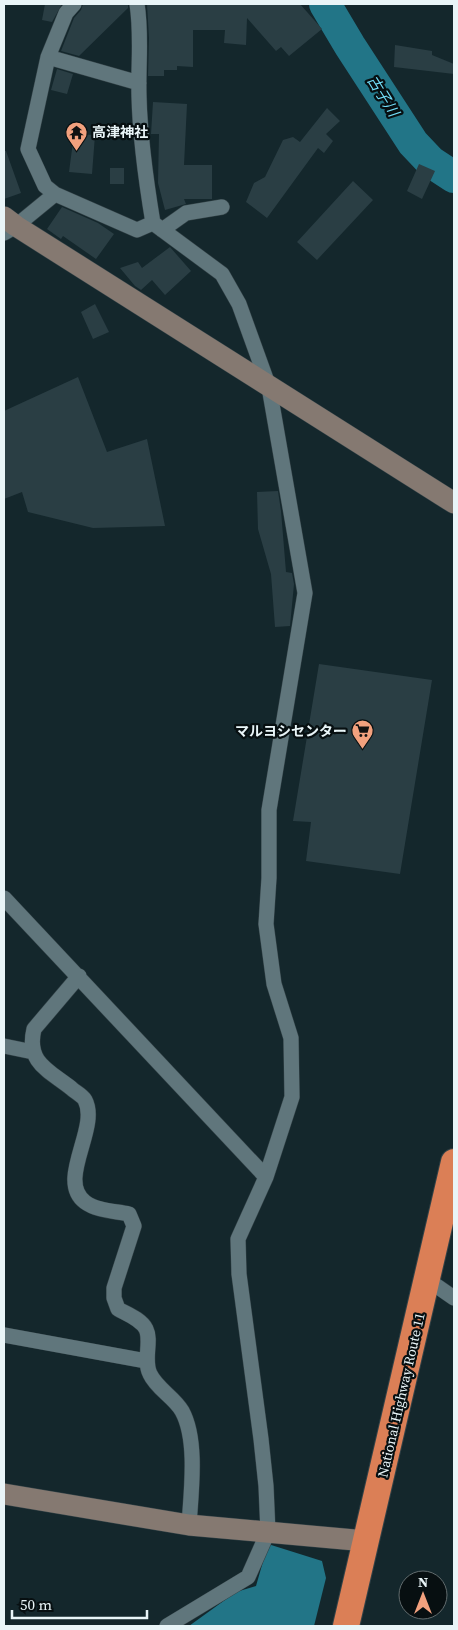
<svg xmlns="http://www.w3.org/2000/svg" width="458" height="1630" viewBox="0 0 458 1630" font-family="'Source Serif 4','Noto Sans JP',serif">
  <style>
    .water { fill: #227587 }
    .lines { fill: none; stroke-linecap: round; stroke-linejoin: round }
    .river { stroke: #227587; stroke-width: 32 }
    .building { fill: #2a3e44 }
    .street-casing { stroke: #334247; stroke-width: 16 }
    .secondary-casing { stroke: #334247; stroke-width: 22 }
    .highway-casing { stroke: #334247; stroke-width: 28 }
    .street { stroke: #60767c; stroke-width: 15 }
    .secondary { stroke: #857971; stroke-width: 21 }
    .highway { stroke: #db7f56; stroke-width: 26 }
    .labels { text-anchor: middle; stroke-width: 4.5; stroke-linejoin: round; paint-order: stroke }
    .poi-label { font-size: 14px; font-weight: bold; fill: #e9f5f8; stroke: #070f11; text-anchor: start }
    .street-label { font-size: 14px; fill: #e9f5f8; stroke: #070f11 }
    .water-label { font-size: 15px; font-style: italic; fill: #72ddf7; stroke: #070f11 }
  </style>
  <rect width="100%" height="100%" fill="#14272c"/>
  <!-- water -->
  <path class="water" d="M 268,1544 L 322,1561 L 326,1578 L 314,1626 L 189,1626 L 236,1592 L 256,1586 Z"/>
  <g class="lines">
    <!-- river -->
    <path class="river" d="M 325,4 L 350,46 L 413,143 L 431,162 L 454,177"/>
  </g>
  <!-- building -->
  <path class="building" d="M 45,4 L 62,4 L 52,22 L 42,20 Z
    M 83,4 L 128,4 L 128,8 L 79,56 L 61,51 L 74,18 L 81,10 Z
    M 147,4 L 300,4 L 322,29 L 289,56 L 281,47 L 276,51 L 247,18 L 246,45 L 224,43 L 225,30 L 193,30 L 193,67 L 177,66 L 177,70 L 164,70 L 164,76 L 148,76 L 149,38 Z
    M 395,45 L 432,51 L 432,55 L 454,64 L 454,74 L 394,67 Z
    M 57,69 L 73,74 L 67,94 L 51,90 Z
    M 153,102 L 187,104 L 184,165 L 212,165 L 212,199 L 184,199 L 186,204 L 165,210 L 158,183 L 159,134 L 151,134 Z
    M 327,108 L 340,121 L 326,134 L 333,141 L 324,153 L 318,148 L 267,218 L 246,202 L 254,183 L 265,177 L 283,140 L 293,137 L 300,142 Z
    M 74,134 L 95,135 L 92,174 L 69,172 Z
    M 4,151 L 6,151 L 21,193 L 4,199 Z
    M 419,164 L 435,171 L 422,199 L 407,191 Z
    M 110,168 L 124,168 L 124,184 L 110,184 Z
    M 353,181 L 373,200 L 317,260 L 297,242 Z
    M 62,207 L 98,223 L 114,234 L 96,259 L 63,236 L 61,239 L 47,229 Z
    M 170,247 L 191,271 L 165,295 L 152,280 L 141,290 L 135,286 L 120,268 L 138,262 L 142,268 Z
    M 95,304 L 109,332 L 93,339 L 81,312 Z
    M 78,377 L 107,452 L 147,439 L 165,526 L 93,528 L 28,512 L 22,492 L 4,499 L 4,411 Z
    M 278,491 L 281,511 L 286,572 L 292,573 L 294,584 L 290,626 L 275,627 L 271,574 L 258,529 L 257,492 Z
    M 319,664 L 432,680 L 400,874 L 306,861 L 311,822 L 293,821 Z"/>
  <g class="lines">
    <defs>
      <path id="street" d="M 137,4 C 142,35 138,65 139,96 C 140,139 146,181 153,223 L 222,274 L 239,304 L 269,387 L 305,593 L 269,810 L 269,878 L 266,924 L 274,984 L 291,1038 L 292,1097 L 266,1177 L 238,1239 L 239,1274 L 261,1439 L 266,1486 L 268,1532 L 248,1577 L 167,1626
        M 48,57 L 139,83
        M 55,194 L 45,186 L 28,149 L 48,57 L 66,13 L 74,4
        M 162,230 L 186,213 L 222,207
        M 4,233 L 16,226 L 55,194 L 137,230 L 153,223
        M 4,898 L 266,1177
        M 79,976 L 34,1029 C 26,1062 48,1070 71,1088 C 75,1092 82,1095 85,1100 C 100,1128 56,1180 85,1202 C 97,1211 115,1211 129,1214 L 134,1226 L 114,1288 L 114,1298 L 118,1309 C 127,1314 141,1319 146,1329 C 152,1341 143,1360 150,1374 C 157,1389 174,1397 182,1411 C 198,1440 191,1493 189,1525
        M 4,1046 L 33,1052
        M 428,1280 L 454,1298
        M 4,1335 L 146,1361"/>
      <path id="secondary" d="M 4,217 L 16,226 L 454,503
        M 4,1494 L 189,1525 L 366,1541"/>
      <path id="highway" d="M 346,1626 L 454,1162"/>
    </defs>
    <!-- street casing -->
    <use href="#street" class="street-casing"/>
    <!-- secondary casing -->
    <use href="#secondary" class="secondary-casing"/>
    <!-- highway casing -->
    <use href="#highway" class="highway-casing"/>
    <!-- street -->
    <use href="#street" class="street"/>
    <!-- secondary -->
    <use href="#secondary" class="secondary"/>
    <!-- highway -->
    <use href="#highway" class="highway"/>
  </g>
  <!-- icons -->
  <defs>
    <symbol id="temple-pin" viewBox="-11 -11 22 30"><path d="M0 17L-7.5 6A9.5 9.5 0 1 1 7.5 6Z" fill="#f2a17e" stroke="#070f11"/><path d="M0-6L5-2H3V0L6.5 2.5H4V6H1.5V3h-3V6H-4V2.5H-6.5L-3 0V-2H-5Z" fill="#111"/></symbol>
    <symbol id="supermarket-pin" viewBox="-11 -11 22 30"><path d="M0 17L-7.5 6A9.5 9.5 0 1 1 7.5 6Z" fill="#f2a17e" stroke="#070f11"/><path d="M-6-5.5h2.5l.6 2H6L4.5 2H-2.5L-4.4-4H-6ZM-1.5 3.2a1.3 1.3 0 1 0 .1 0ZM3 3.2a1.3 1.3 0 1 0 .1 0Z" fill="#111"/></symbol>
  </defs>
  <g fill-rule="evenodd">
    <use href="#temple-pin" x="64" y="120" width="25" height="34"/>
    <use href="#supermarket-pin" x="350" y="718" width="25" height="34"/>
  </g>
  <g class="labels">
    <!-- poi labels -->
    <g class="poi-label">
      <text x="92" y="137">高津神社</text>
      <text x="347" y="736" text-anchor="end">マルヨシセンター</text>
    </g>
    <!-- street labels -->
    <g class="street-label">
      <text transform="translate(401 1395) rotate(-77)" y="5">National Highway Route 11</text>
    </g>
    <!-- water labels -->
    <g class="water-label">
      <text transform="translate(383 96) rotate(58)" y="5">古子川</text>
    </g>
  </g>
  <!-- border -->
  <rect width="458" height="1630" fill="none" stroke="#e9f5f8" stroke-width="10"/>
  <!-- north arrow -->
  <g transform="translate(423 1595)"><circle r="24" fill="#070f11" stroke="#616b6d"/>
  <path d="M0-4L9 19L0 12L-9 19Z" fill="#f2a17e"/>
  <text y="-8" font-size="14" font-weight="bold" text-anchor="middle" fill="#e9f5f8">N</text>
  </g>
  <!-- scale -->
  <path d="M12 1610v8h135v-8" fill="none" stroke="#e9f5f8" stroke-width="2.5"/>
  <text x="20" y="1610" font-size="15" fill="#e9f5f8" stroke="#070f11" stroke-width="4" paint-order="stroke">50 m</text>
</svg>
